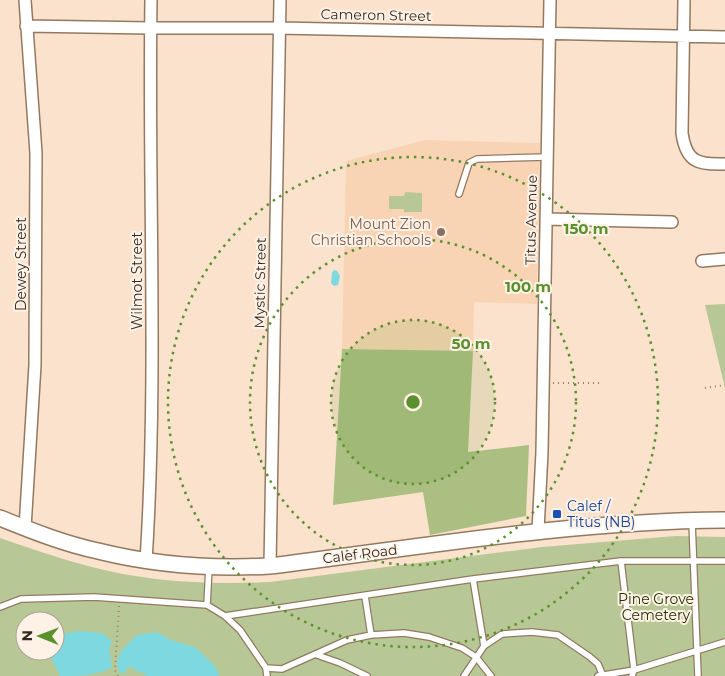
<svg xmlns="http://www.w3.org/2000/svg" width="725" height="676" viewBox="0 0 725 676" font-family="Montserrat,sans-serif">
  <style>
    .built { fill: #f8d4b4 }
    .green { fill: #b7c896; fill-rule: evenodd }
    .forest { fill: #aabf81 }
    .water { fill: #7dd8df }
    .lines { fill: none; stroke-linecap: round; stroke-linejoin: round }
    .service-casing { stroke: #947961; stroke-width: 8 }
    .minor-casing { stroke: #947961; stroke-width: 14 }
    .secondary-casing { stroke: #947961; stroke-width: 18 }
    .path { stroke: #8f7e6f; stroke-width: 2; stroke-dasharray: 1 4; stroke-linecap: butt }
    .service { stroke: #fff; stroke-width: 5.5 }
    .minor { stroke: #fff; stroke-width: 11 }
    .secondary { stroke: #fff; stroke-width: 15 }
    .ring { fill: none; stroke: #5a912d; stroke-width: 2.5; stroke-dasharray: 2.5 5 }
    .education-dot { fill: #8d6e63; stroke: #fef2e7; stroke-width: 2 }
    .transit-dot { fill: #1a4fb4; stroke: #fef2e7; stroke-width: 2 }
    .labels { text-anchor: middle; stroke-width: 4; stroke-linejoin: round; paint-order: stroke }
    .street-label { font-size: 14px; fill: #352a20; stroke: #fef2e7 }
    .education-label { font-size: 14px; fill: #785e54; stroke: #fef2e7; text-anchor: end }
    .transit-label { font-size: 14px; fill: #164399; stroke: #fef2e7; text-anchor: start }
    .park-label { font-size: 14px; fill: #233000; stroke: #fef2e7 }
    .centre { fill: #5a912d; stroke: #fef2e7; stroke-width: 2.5 }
    .ring-label { font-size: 15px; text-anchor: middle; font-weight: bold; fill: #5a912d; stroke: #fef2e7; stroke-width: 4; stroke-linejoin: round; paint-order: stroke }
  </style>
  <rect width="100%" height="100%" fill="#fae2cd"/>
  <!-- built -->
  <path class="built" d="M 425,140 L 540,143 L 537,304 L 474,302 L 473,351 L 342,349 L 346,161 Z"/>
  <!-- green -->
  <path class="green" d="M 405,192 L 422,193 L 422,212 L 404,212 L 404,209 L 389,209 L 389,196 L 404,196 Z
    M 725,304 L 725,388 L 705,305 Z
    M 676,536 L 725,537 L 725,676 L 0,676 L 0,538 C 29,548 58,558 88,566 C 147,582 209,585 270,582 L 542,547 ZM 25,621 L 55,621 L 55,651 L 25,651 Z"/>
  <!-- forest -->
  <path class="forest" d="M 342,349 L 473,351 L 468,452 L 529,445 L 526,516 L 430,535 L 423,492 L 333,505 Z"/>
  <!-- water -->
  <path class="water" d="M 334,270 L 337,271 L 340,276 L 338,285 L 334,286 L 331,283 L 332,273 Z
    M 78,631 L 102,633 L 112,641 L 109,649 L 112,667 C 98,676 78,676 60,676 L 48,651 L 55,651 L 55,637 L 58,635 Z
    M 157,632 L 171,640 L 195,647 L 216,667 L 219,676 L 148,676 L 128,666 L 125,673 L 119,673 L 117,663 L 119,655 L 123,649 L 137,635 Z"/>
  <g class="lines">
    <defs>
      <path id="service" d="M 459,194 L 469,163 L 477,159 L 547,157
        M 692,522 L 698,676
        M 621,561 L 634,670 L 632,676
        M 473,579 L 484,646
        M 365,596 L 371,635
        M 207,605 L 209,567
        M 0,607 L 21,599 L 94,597 L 207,605 L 225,616 L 240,630 L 266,668 L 267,676
        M 225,616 L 473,579 L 621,561 L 725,561
        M 317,655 L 340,663 L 367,676
        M 266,668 L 282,669 L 347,640 L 371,635 L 404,633 L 429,637 L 462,648 L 476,657 L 491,676
        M 464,676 L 484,646 L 502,634 L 532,632 L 558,635 L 590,657 L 598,664 L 603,676
        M 598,676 L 634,670 L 725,642"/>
      <path id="minor" d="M 25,0 L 36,153 L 35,365 L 25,528
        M 684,0 L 682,133 C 686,162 698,165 725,164
        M 26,26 L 150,28 L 279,28 L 725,37
        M 546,219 L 672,222
        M 702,261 L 725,259
        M 538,531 L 542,452 L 550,0
        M 146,561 C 158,374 148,187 151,0
        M 270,566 L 280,0"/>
      <path id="secondary" d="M 0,518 C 32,531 65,544 98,551 C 154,565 213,569 270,566 C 421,547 572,521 725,520"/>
    </defs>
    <!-- service casing -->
    <use href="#service" class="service-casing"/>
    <!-- minor casing -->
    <use href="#minor" class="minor-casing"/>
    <!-- secondary casing -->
    <use href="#secondary" class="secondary-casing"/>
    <!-- path -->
    <path class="path" d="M 553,383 L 600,383
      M 705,388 L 725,385
      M 118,676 L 115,670 L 119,606"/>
    <!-- service -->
    <use href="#service" class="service"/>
    <!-- minor -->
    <use href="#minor" class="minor"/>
    <!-- secondary -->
    <use href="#secondary" class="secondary"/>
  </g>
  <!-- distance rings -->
  <circle cx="413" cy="402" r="82" fill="#5a912d" fill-opacity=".12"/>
  <g class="ring">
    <circle cx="413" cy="402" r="82"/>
    <circle cx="413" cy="402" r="163"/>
    <circle cx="413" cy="402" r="245"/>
  </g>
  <!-- markers -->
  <circle class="education-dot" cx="441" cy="232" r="5"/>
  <rect class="transit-dot" x="552" y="509" width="10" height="10" rx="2.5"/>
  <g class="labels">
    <!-- street labels -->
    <g class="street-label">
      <text transform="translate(376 15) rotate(1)" y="5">Cameron Street</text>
      <text transform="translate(531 220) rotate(-89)" y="5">Titus Avenue</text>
      <text transform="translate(21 264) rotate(-90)" y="5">Dewey Street</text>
      <text transform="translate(137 281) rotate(-90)" y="5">Wilmot Street</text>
      <text transform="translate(260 283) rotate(-89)" y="5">Mystic Street</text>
      <text transform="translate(360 554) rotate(-7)" y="5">Calef Road</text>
    </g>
    <!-- education labels -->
    <g class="education-label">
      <text x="431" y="229">Mount Zion<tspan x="431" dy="16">Christian Schools</tspan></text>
    </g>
    <!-- transit labels -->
    <g class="transit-label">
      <text x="567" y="511">Calef /<tspan x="567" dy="16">Titus (NB)</tspan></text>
    </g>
    <!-- park labels -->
    <g class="park-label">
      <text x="656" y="604">Pine Grove<tspan x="656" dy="16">Cemetery</tspan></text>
    </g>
  </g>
  <circle cx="413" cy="402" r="8" class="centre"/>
  <g class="ring-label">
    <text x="586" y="234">150 m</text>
    <text x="528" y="292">100 m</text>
    <text x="471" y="349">50 m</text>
  </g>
  <!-- north arrow -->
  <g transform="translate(40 636) rotate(271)"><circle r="24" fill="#fef2e7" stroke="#aea297"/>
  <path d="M0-4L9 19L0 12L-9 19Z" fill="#5a912d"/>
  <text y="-8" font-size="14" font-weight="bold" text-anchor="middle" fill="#352a20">N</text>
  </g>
</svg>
